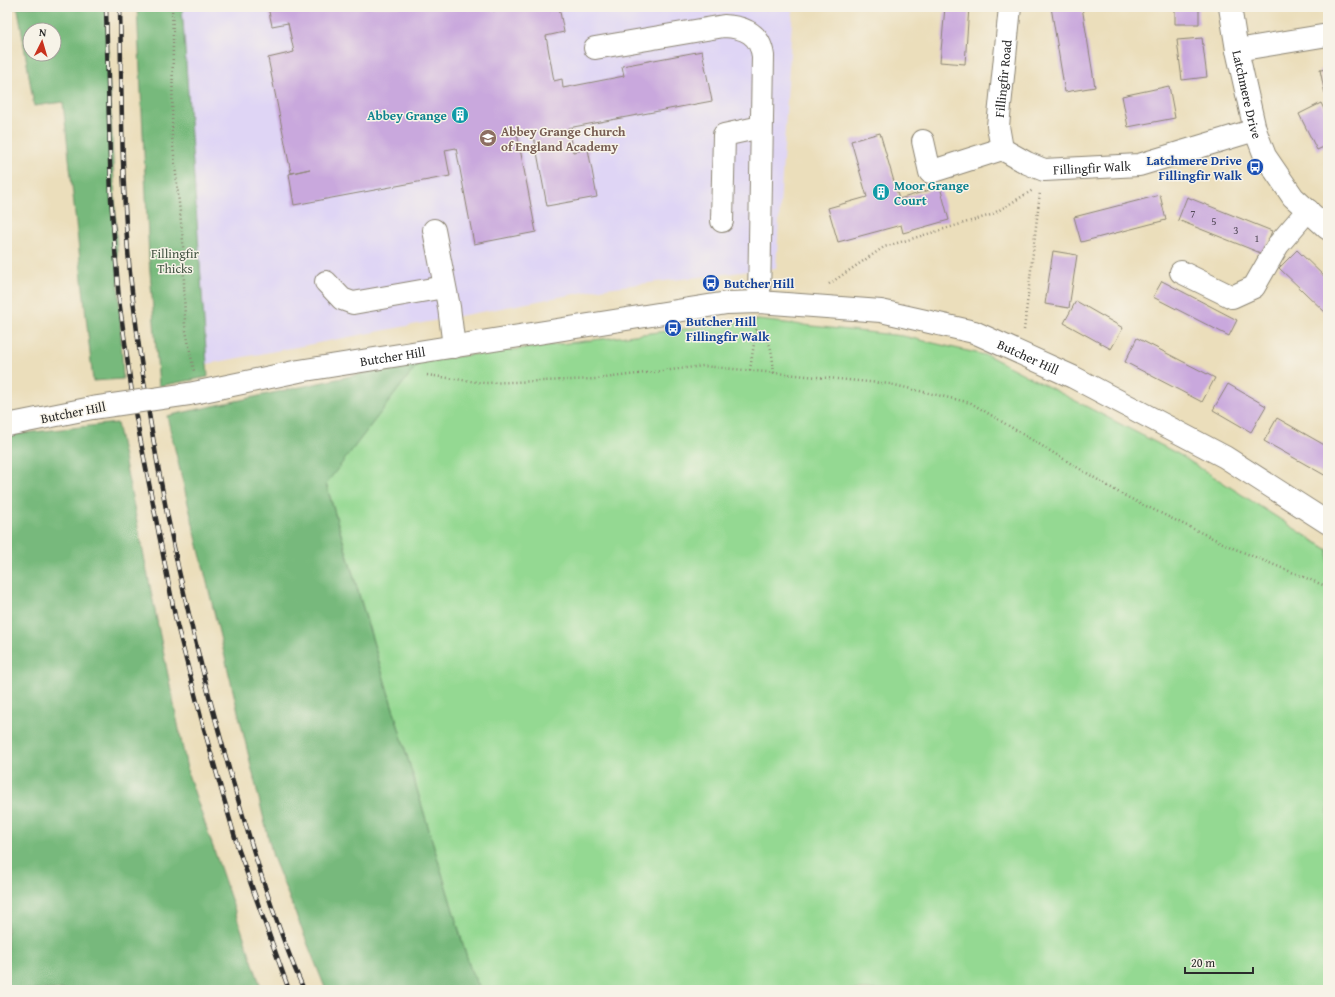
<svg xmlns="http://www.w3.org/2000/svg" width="1335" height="997" viewBox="0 0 1335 997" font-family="'Gentium Book Plus',serif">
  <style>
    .built { fill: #dfd5f5 }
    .green { fill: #94d992; stroke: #60825e }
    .forest { fill: #77b97c; stroke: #517254; fill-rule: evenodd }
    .building { fill: #c9a8dd }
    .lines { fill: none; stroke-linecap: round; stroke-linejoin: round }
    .minor-casing { stroke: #8b8473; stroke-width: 24 }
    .path { stroke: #8b8473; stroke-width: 2.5; stroke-dasharray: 1 3; stroke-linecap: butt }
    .minor { stroke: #fff; stroke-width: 22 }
    .rail-casing { stroke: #2b2b2b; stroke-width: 4.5 }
    .rail { stroke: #f7f3e8; stroke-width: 3; stroke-dasharray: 9; stroke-linecap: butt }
    .minor-bridge-casing { stroke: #8b8473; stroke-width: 24; stroke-linecap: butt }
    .minor-bridge { stroke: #fff; stroke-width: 22 }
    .labels { text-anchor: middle; stroke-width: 3; stroke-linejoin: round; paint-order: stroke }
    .number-label { font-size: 11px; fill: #524a58 }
    .street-label { font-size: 13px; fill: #2b2b2b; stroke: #f7f3e8 }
    .culture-label { font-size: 13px; font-weight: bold; fill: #0d838f; stroke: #f7f3e8; text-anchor: end }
    .education-label { font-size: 13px; font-weight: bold; fill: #785e54; stroke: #f7f3e8; text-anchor: start }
    .transit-label { font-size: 13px; font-weight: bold; fill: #164399; stroke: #f7f3e8; text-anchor: start }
    .park-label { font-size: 13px; fill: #455645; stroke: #f7f3e8 }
  </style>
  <rect width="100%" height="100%" fill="#f7f3e8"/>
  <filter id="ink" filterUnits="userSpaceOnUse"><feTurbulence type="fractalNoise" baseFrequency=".025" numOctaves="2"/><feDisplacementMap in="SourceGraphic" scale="8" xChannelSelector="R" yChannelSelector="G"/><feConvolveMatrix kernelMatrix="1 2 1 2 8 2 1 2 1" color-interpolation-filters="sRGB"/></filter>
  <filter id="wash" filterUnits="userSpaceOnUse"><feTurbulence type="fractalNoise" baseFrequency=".012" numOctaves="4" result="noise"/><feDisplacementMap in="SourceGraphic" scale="16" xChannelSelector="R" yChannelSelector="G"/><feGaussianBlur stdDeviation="0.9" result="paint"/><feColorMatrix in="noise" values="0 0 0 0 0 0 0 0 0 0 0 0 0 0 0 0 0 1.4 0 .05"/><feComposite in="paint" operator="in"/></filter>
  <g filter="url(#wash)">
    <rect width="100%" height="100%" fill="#ebdebb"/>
    <!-- built -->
    <path class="built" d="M 182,7 L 793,7 L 776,268 L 606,288 L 207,364 Z"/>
    <!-- green -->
    <path class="green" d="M 758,320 L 903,336 L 989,356 L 1180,455 L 1328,550 L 1328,982 L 1324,990 L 481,990 L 471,971 L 326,483 L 420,361 Z"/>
    <!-- forest -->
    <path class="forest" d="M 11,7 L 106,7 L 123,379 L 93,381 L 63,102 L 34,106 L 18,9 ZM 30,30 L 54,30 L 54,54 L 30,54 Z
      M 137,7 L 182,7 L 207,364 L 208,377 L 159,386 L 149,258 Z
      M 420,361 L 326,484 L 471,971 L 481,990 L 326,990 L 273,857 L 167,416 Z
      M 117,423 L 188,774 L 262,990 L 7,990 L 7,435 Z"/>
    <g id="blocks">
      <!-- building -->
      <path class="building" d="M 268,7 L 492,7 L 493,11 L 514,7 L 559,7 L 564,32 L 546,36 L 554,81 L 562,79 L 563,88 L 624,76 L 622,66 L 702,51 L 712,101 L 568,128 L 573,152 L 588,149 L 597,197 L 547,206 L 533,131 L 517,133 L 536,232 L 474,244 L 456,148 L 445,150 L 450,176 L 294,205 L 289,174 L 310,169 L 291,173 L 268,58 L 294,52 L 288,23 L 272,26 Z
        M 945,7 L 969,7 L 965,64 L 940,62 Z
        M 1051,7 L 1082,7 L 1095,87 L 1065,92 Z
        M 1175,7 L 1199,7 L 1199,24 L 1175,24 Z
        M 1202,38 L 1207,77 L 1182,80 L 1177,40 Z
        M 1328,69 L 1328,94 L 1325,94 L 1320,70 Z
        M 1169,86 L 1175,118 L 1128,127 L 1122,96 Z
        M 1321,103 L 1328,117 L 1328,145 L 1317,150 L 1299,114 Z
        M 880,133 L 899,199 L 940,187 L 949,220 L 903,233 L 901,225 L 838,242 L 828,208 L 867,197 L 851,141 Z
        M 1160,195 L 1166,220 L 1081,242 L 1074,217 Z
        M 1187,197 L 1272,231 L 1263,254 L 1178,220 Z
        M 1297,250 L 1328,280 L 1328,315 L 1279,268 Z
        M 1053,251 L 1077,255 L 1069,308 L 1045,304 Z
        M 1162,281 L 1237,320 L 1229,336 L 1153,297 Z
        M 1076,301 L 1123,328 L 1111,349 L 1064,323 Z
        M 1137,338 L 1215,378 L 1202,402 L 1125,362 Z
        M 1228,384 L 1266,406 L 1251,432 L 1213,410 Z
        M 1277,418 L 1328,447 L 1328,477 L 1264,441 Z"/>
    </g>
  </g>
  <g filter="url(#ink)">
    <use href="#blocks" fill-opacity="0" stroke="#8b8473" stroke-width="1"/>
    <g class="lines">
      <defs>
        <g id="minor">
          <path id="s1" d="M 1230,7 L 1237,50 L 1255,130 L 1265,156 L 1293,197 L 1328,229"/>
          <path d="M 595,48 L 724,26 C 745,27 760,34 763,56 L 759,302"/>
          <path d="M 1237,50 L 1328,35"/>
          <path d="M 923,141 L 930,172 L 1002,149"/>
          <path id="s2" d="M 1002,149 L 1027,163 L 1044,170 L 1139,165 L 1255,130"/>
          <path id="s3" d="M 1002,149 L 998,126 L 1010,7"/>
          <path d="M 722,221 L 724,135 L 761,127"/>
          <path d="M 434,230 L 449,307 L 454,347"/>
          <path d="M 1181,272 L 1232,297 L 1254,287 L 1278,245 L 1308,210"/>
          <path d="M 326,282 L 342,299 L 353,303 L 444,287"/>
          <path id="s4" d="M 189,394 L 299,371 L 727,303 L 759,302 L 881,311 L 974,332 L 1073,377 L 1225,457 L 1328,523"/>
          <path d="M 7,425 L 92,408"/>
        </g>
      </defs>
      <!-- minor casing -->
      <use href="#minor" class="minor-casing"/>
      <!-- path -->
      <path class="path" d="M 172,7 L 173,38 L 172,136 L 183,241 L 185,326 L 194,371
        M 829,284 L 884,247 L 991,215 L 1033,190
        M 756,330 C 773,338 772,356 774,373
        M 1024,330 L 1040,192
        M 750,370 L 757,324
        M 427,375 L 484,383 L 596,379 L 703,366 L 890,384 L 971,403 L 1123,495 L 1233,548 L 1328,587"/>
      <!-- minor -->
      <use href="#minor" class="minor"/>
      <defs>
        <path id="rail" d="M 106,7 L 111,199 L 119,300 L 134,407 L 176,621 L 204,729 L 238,848 L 289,990
          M 120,7 C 122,105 121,203 133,300 C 152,461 187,624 232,779 C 253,850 274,922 304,990"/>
      </defs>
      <!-- rail casing -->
      <use href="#rail" class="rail-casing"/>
      <!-- rail -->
      <use href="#rail" class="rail"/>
      <defs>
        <path id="minor-bridge" d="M 92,408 L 189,394"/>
      </defs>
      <!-- minor-bridge casing -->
      <use href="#minor-bridge" class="minor-bridge-casing"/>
      <!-- minor-bridge -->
      <use href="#minor-bridge" class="minor-bridge"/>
    </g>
  </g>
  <!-- icons -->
  <defs>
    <symbol id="building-disc" viewBox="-11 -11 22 22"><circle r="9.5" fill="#0f9aa8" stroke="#f7f3e8"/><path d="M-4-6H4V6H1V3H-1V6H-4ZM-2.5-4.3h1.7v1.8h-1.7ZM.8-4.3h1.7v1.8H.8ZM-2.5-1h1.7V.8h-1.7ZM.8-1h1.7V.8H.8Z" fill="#fff"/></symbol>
    <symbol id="school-disc" viewBox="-11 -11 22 22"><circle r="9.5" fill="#8d6e63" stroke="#f7f3e8"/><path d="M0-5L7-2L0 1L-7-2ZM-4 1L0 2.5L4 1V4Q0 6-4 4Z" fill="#fff"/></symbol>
    <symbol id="bus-disc" viewBox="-11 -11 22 22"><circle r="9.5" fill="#1a4fb4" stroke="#f7f3e8"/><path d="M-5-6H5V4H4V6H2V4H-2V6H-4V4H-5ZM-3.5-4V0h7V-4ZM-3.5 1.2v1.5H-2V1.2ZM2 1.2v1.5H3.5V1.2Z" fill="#fff"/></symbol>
  </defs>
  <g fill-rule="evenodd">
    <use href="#building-disc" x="450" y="105" width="20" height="20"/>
    <use href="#school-disc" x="478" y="128" width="20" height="20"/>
    <use href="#bus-disc" x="1245" y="157" width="20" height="20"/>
    <use href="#building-disc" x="871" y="182" width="20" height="20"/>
    <use href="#bus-disc" x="701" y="273" width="20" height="20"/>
    <use href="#bus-disc" x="663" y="318" width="20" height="20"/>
  </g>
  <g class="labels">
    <!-- number labels -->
    <g class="number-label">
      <text x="1193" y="217">7</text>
      <text x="1214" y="225">5</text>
      <text x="1236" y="234">3</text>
      <text x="1257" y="242">1</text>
    </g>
    <!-- street labels -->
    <g class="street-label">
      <text dy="5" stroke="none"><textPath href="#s3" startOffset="71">Fillingfir Road</textPath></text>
      <text dy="5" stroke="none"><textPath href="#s1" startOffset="89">Latchmere Drive</textPath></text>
      <text dy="5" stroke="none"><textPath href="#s2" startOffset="95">Fillingfir Walk</textPath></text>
      <text dy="5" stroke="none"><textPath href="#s4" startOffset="207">Butcher Hill</textPath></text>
      <text dy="5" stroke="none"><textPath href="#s4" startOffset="855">Butcher Hill</textPath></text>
      <text transform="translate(73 412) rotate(-11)" y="5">Butcher Hill</text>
    </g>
    <!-- culture labels -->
    <g class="culture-label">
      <text x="447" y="120">Abbey Grange</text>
      <text x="894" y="190" text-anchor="start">Moor Grange<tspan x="894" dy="15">Court</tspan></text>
    </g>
    <!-- education labels -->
    <g class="education-label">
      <text x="501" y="136">Abbey Grange Church<tspan x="501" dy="15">of England Academy</tspan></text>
    </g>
    <!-- transit labels -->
    <g class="transit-label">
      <text x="1242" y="165" text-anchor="end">Latchmere Drive<tspan x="1242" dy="15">Fillingfir Walk</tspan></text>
      <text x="724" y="288">Butcher Hill</text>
      <text x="686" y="326">Butcher Hill<tspan x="686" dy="15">Fillingfir Walk</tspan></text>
    </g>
    <!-- park labels -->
    <g class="park-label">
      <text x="175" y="258">Fillingfir<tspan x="175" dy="15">Thicks</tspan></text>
    </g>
  </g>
  <!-- margin -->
  <rect width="1335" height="997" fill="none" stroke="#f7f3e8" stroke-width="24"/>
  <!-- north arrow -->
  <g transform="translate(42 42) rotate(5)"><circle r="19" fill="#f7f3e8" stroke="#a5a39c"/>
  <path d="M0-3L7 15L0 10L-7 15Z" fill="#c8321e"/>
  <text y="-6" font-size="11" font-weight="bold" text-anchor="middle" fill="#2b2b2b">N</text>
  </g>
  <!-- scale -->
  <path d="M1185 967v6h68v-6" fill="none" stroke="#2b2b2b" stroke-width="2"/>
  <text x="1191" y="967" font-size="12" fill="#2b2b2b" stroke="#f7f3e8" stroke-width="3" paint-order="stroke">20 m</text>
</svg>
